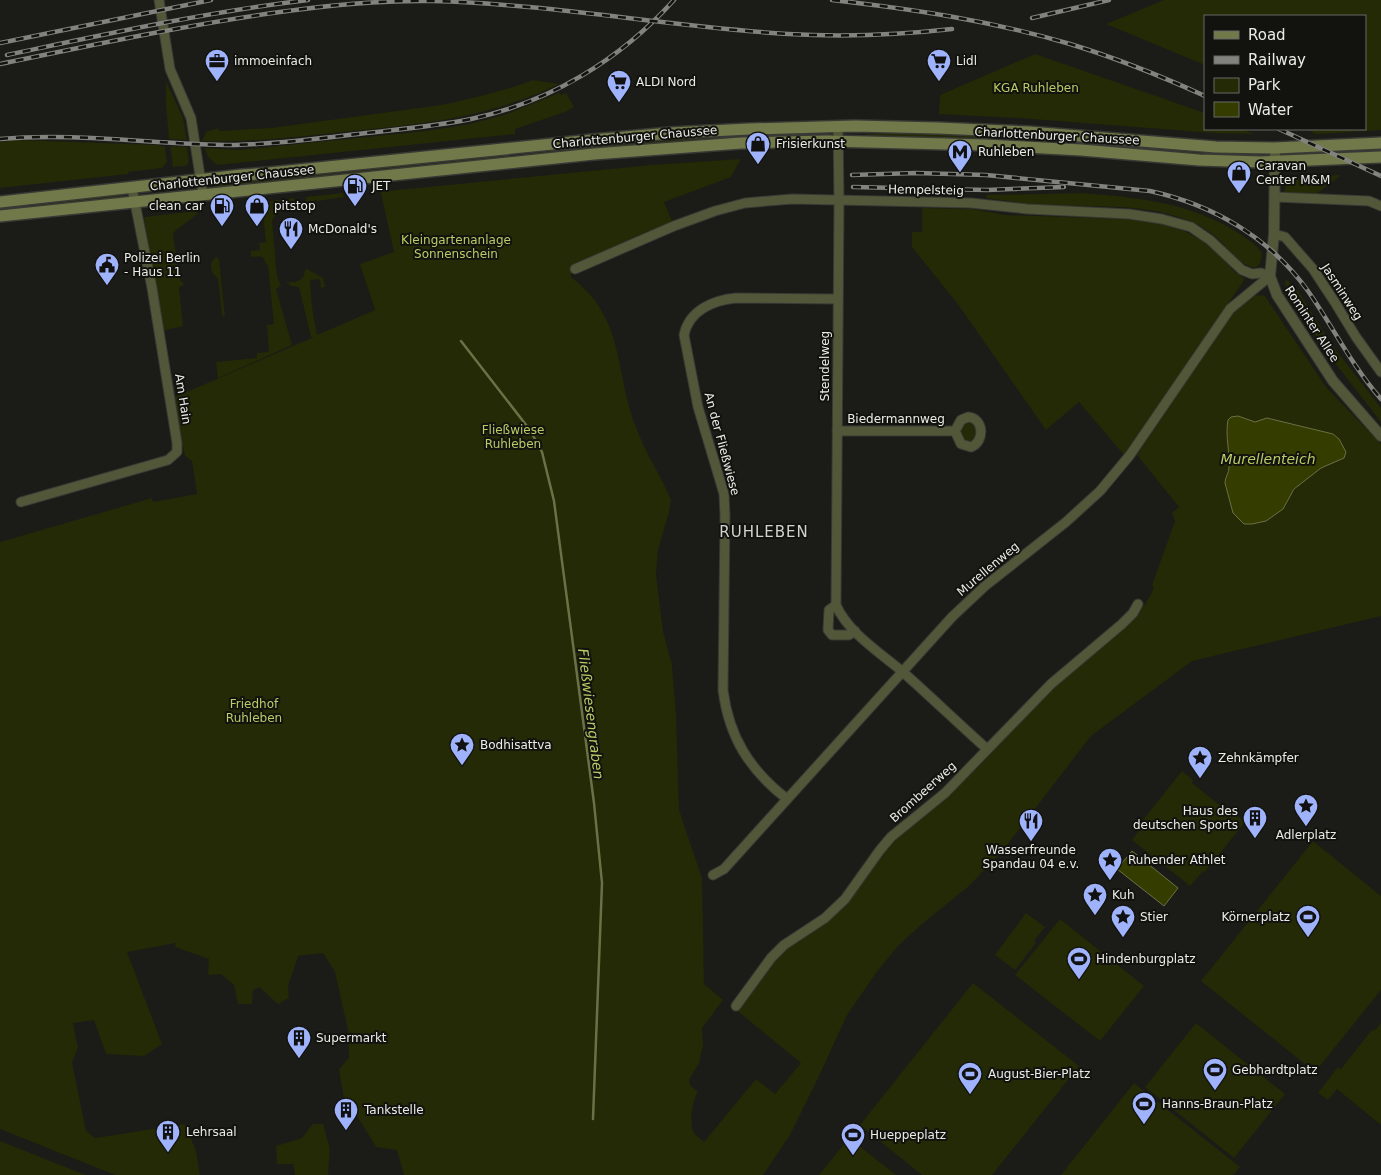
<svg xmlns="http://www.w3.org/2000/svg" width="1381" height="1175" viewBox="0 0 1381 1175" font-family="'DejaVu Sans',sans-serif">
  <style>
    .green { fill: #242906; fill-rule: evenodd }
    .water { fill: #353c00; stroke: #6c7046 }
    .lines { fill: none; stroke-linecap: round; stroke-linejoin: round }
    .stream { stroke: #6c7046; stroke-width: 2.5 }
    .minor-casing { stroke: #383934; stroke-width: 11 }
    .tertiary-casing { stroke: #383934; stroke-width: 12 }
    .secondary-casing { stroke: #383934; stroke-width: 14 }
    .minor { stroke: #52573a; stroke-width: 9 }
    .tertiary { stroke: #52573a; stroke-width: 10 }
    .secondary { stroke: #71794a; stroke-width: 11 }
    .rail-casing { stroke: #82827e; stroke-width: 4.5 }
    .rail { stroke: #12130e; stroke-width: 2.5; stroke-dasharray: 8; stroke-linecap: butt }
    .labels { text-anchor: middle; stroke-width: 4; stroke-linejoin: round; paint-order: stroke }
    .poi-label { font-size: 12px; fill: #ebebe8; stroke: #12130e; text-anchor: start }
    .park-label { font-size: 12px; fill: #bbcb65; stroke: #12130e }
    .street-label { font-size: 12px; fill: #ebebe8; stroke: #12130e }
    .water-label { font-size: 14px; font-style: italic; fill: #bbcb65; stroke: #12130e }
    .quarter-label { font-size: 15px; letter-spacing: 1px; fill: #d1d3cc; stroke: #12130e }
  </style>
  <rect width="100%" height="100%" fill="#1b1c17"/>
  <!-- green -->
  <path class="green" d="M 1164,0 L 1381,0 L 1381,130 L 1321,134 L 1315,134 L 1307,129 L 1365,129 L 1365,16 L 1205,16 L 1205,65 L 1106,24 Z
    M 1035,54 L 1205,113 L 1205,129 L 1241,129 L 1254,134 L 1214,133 L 1019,118 L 939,114 L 940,95 Z
    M 533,80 L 559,84 C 486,119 420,124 342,132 C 295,137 249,143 202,141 L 206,132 L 219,128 L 219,131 L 271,128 L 441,105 C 472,99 503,91 533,80 Z
    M 166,81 L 183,118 L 187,140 L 169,139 L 166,105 Z
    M 559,93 L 561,95 L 566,93 L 574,107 L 565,112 L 515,129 L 515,134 L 217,165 C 210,159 207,157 205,148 L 239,150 L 426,131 L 470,124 L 507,114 Z
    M 909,131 L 1022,135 L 1022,138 L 1001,137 L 977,139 L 866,137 L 866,134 L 889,134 Z
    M 823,132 L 829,136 L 657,143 L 524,156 L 522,154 L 523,152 L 699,136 Z
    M 1036,138 L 1259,152 L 1259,158 L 1198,155 L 1037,142 Z
    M 16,140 L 158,145 L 165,147 L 167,162 L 162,168 L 128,172 L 128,174 L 0,188 L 0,142 Z
    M 170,146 L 187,147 L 189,162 L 186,166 L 173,167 Z
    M 509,153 L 511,155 L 509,158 L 215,188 L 212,186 L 212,184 Z
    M 741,159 L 731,177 L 664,202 L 674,226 L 571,269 L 571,277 C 626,319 614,370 636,427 C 645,453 661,475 671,500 L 669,512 L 658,550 L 656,575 L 663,631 L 672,665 L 676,715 L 679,810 L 702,878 L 704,984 L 723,1000 L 702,1028 L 703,1045 L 699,1063 L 689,1080 L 690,1085 L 698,1092 C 692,1100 689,1124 694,1133 C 696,1136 701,1139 704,1142 L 756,1079 L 775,1094 L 801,1063 L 734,1008 L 774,960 L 790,945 L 826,923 L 842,909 L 884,851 L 899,835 C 954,783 1008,729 1064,678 C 1095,650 1136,628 1154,588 L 1152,585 L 1175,521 L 1172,513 L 1179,507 L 1137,455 L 1226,322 C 1235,311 1248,291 1265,296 L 1326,387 L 1381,444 L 1381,616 L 1192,661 L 1091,736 L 1003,850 L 969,886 L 922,924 L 898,946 L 876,973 L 847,1015 L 820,1074 L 790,1135 L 763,1175 L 404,1175 L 397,1150 L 376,1147 L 351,1106 L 345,1106 L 339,1069 L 349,1058 L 348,1030 L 335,972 L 323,953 L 298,956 L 288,986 L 289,998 L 278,1004 L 259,987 L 253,990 L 252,1004 L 238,1004 L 234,985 L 221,974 L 208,975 L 209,959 L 175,947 L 176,943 L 127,952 L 162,1044 L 144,1056 L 106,1054 L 94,1020 L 73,1023 L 78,1048 L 72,1062 L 86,1131 L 95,1138 L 185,1124 L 196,1151 L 200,1175 L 115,1175 L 0,1129 L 0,542 L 152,498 L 153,502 L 197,494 L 192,461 L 185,456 L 173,398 L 314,337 L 311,337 L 299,287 L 291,286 L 286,282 C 296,283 304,281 305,270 L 307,269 L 323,278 L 325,287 L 321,288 L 320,279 L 310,280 L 312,307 L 317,335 L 375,310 L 360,264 L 394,252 L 380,189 L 386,191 L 652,165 ZM 1238,416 L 1255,422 L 1268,418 L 1333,434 L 1339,439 L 1329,464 C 1311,473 1292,487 1286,506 L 1233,513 L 1225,483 L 1225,478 L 1229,469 L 1227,426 Z
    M 1341,175 L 1316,194 L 1284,193 L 1287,178 Z
    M 123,193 L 123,198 L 0,211 L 0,206 Z
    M 343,193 L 344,197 L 318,201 L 315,200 L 309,203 L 306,202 L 306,197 Z
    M 1083,193 C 1138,198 1183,201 1232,229 C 1243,236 1255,243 1262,253 C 1260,290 1226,246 1216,237 C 1209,231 1202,227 1194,223 C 1161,208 1127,207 1092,206 C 1067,206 1041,205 1016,204 L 1016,202 L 986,198 L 986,195 Z
    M 294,198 L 295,205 L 293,209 C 284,210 274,212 272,222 L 277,276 L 281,286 L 276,289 L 292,345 L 218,378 L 216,362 L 257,358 L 257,353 L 269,352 L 267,325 L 274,324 L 268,266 C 261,258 268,255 251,257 L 251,251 L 260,250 L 259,243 L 266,242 L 263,213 L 246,214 L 250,206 L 267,204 L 270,201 Z
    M 922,208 L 972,209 L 1006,215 L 1125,219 L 1158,223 L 1176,227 L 1200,239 L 1216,252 L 1235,272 L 1245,279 L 1124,455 L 1079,402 L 1046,430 L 957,303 L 912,247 L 912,232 L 922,232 Z
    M 197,211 L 197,214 L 174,232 L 173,235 L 180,280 L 184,283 L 182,286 L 179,287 L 183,326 L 162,331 L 144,217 Z
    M 216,257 L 219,259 L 225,317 L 222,315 L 218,279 C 213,273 209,271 212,261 Z
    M 1286,279 L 1298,291 L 1332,345 L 1381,408 L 1381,422 L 1325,350 L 1288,293 L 1285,284 Z
    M 969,421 L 973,422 L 978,430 L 974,443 L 964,442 L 960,434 L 964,424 Z
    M 1182,771 L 1193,780 L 1192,783 L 1232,815 L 1234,813 L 1245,822 L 1205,872 L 1203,871 L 1190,886 L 1132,840 L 1144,824 L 1142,821 Z
    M 1313,841 L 1381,896 L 1381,990 L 1315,1072 L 1201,981 Z
    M 1026,913 L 1045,927 L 1034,941 L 1036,943 L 1015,970 L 995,955 Z
    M 1060,919 L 1144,986 L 1100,1041 L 1015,975 Z
    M 973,983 L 1079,1066 L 992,1175 L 922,1175 L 860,1125 Z
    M 1196,1023 L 1285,1094 L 1234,1158 L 1145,1087 Z
    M 1381,1023 L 1381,1125 L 1337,1089 L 1328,1100 L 1318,1093 L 1338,1067 L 1341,1069 L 1371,1031 L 1375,1030 Z
    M 1134,1083 L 1240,1167 L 1233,1175 L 1061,1175 Z
    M 313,1124 L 323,1124 L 330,1149 L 328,1175 L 295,1175 L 293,1164 L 277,1164 L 276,1146 L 302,1138 Z
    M 849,1138 L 896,1175 L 819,1175 Z
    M 0,1141 L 78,1172 L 86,1175 L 0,1175 Z"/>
  <!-- water -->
  <path class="water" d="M 1238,416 L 1255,422 L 1267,418 L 1333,434 L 1339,439 L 1346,452 L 1344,458 L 1321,468 L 1294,489 L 1283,509 L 1266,521 L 1252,524 L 1244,524 L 1233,513 L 1225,483 C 1225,477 1229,473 1229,468 C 1230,451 1225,436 1228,420 L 1231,417 Z
    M 1132,851 L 1178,888 L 1164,906 L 1117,869 Z"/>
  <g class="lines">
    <!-- stream -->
    <path class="stream" d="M 461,341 L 530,430 L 542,452 L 554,501 L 594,803 L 602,883 L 593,1119"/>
    <defs>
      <path id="minor" d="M 159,0 L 170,69 L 191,118 L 203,195
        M 838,126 L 839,201 L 836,605 C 848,633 882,654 904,673 C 932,698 959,724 987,749
        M 1275,197 L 1369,201 L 1381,206
        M 1274,234 L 1285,237 L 1313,269 L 1334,301 L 1356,337 L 1381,372
        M 575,269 L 674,226 L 715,211 L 745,203 L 792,199 L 971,203 L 1027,209 L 1129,214 L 1162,219 L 1191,227 L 1210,240 L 1242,270 L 1252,274 L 1261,273 L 1270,276 L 1230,309 L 1130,455 L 1100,491 L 1066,522 L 985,586 L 952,617 L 724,869 L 713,875
        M 968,417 C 984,418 985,442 971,447 L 961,444 L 955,431 L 961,420 Z
        M 837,431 L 955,431
        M 21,502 L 168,460 L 177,452 L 177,443 L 152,288 L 132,188
        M 836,605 L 829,610 L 828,630 L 832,635 L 849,635 L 855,631
        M 787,799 C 750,770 729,738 723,690 L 725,516 L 724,494 L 698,407 L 684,335 C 689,310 714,300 736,298 L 838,299
        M 736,1006 L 771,958 L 784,945 L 825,918 L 845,899 L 880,850 L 891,837 L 945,793 L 1051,684 L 1122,624 L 1133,613 L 1138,604"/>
      <path id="tertiary" d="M 1275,148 L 1274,234 L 1270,276 L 1277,295 L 1333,381 L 1381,436"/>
      <path id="secondary" d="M 0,202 L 242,175 L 269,173 L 592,140 L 670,133 L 749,129 L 855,126 L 938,128 L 1029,132 L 1216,147 L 1275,148 L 1381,143
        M 0,216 L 594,154 L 741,143 L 827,141 L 985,145 L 1081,150 L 1199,160 L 1261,162 L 1381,157"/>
    </defs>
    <!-- minor casing -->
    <use href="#minor" class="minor-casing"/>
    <!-- tertiary casing -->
    <use href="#tertiary" class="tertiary-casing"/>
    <!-- secondary casing -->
    <use href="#secondary" class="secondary-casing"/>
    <!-- minor -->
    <use href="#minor" class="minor"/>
    <!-- tertiary -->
    <use href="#tertiary" class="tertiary"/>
    <!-- secondary -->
    <use href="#secondary" class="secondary"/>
    <defs>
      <path id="rail" d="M 832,0 C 913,9 992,21 1070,44 C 1116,58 1161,76 1205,96
        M 1032,18 L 1109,0
        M 0,43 L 211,0
        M 7,55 C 107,34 207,12 308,0
        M 0,64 C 93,45 186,25 280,12 C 330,5 382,0 433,1 C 552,4 669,27 788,34 C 843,37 898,35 952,29
        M 1279,129 L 1381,176
        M 0,139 C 78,132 157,145 235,145 C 279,144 323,138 366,133 C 402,129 437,126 471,119 C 550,102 620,60 674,0
        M 852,175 L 916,173 L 986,175 L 1150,191 C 1214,205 1270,238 1308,291 C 1333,327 1352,366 1381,399
        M 853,187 L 987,190 L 1064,187"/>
    </defs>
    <!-- rail casing -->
    <use href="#rail" class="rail-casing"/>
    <!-- rail -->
    <use href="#rail" class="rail"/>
  </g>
  <!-- icons -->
  <defs>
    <symbol id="office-pin" viewBox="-11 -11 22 30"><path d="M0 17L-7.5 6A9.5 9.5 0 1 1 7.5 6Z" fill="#9fb3fd" stroke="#12130e"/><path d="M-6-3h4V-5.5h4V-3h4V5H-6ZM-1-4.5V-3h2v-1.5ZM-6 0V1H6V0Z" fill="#111"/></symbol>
    <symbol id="supermarket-pin" viewBox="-11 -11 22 30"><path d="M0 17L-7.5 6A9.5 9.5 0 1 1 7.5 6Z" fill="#9fb3fd" stroke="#12130e"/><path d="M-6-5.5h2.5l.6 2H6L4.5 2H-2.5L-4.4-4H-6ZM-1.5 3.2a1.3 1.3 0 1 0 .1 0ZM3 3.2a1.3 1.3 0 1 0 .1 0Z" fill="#111"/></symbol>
    <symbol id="shop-pin" viewBox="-11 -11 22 30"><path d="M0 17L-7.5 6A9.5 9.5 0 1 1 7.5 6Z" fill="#9fb3fd" stroke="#12130e"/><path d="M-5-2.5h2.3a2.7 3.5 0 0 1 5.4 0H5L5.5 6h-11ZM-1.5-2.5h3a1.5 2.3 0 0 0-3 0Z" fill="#111"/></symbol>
    <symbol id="metro-pin" viewBox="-11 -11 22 30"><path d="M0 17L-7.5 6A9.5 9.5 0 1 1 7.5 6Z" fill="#9fb3fd" stroke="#12130e"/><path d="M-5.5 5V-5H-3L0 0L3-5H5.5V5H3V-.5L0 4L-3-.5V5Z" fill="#111"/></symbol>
    <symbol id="fuel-pin" viewBox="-11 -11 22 30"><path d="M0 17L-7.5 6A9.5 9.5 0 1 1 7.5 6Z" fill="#9fb3fd" stroke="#12130e"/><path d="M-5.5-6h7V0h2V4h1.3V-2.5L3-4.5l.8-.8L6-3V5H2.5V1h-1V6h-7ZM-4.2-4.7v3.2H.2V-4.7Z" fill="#111"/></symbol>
    <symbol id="restaurant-pin" viewBox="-11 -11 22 30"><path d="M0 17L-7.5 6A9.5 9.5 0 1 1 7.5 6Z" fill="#9fb3fd" stroke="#12130e"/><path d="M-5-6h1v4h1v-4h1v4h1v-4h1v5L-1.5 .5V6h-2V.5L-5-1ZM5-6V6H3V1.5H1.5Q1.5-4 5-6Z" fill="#111"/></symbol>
    <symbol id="civic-pin" viewBox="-11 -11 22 30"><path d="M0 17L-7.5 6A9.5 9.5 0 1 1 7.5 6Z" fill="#9fb3fd" stroke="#12130e"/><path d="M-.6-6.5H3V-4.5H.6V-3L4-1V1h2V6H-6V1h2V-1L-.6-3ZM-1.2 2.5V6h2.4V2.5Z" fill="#111"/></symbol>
    <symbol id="sight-pin" viewBox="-11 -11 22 30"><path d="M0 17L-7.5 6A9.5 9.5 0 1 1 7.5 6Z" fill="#9fb3fd" stroke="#12130e"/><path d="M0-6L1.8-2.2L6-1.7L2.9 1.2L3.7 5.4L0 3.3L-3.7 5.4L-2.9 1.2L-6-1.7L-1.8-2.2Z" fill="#111"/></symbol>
    <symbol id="building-pin" viewBox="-11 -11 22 30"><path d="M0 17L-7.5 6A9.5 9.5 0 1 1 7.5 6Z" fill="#9fb3fd" stroke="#12130e"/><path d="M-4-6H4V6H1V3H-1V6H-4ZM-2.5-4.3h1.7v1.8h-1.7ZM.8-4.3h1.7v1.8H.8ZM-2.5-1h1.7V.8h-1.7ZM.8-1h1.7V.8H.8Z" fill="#111"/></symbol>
    <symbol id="stadium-pin" viewBox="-11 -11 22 30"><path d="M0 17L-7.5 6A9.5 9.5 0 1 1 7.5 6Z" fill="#9fb3fd" stroke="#12130e"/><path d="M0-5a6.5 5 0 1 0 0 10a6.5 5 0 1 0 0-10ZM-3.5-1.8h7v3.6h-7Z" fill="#111"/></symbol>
  </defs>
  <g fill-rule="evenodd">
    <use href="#office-pin" x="203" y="47" width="28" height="38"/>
    <use href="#supermarket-pin" x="925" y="47" width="28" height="38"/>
    <use href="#supermarket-pin" x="605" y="68" width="28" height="38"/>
    <use href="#shop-pin" x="744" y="130" width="28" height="38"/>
    <use href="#metro-pin" x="946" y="138" width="28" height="38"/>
    <use href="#shop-pin" x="1225" y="159" width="28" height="38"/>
    <use href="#fuel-pin" x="341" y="172" width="28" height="38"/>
    <use href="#fuel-pin" x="208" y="192" width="28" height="38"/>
    <use href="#shop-pin" x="243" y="192" width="28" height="38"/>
    <use href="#restaurant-pin" x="277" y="215" width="28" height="38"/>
    <use href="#civic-pin" x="93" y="251" width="28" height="38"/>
    <use href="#sight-pin" x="448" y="731" width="28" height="38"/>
    <use href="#sight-pin" x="1186" y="744" width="28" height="38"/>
    <use href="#sight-pin" x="1292" y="792" width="28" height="38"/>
    <use href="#building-pin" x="1241" y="804" width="28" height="38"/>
    <use href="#restaurant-pin" x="1017" y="807" width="28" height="38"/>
    <use href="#sight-pin" x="1096" y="846" width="28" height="38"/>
    <use href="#sight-pin" x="1081" y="881" width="28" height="38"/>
    <use href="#sight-pin" x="1109" y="903" width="28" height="38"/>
    <use href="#stadium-pin" x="1294" y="903" width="28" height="38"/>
    <use href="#stadium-pin" x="1065" y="945" width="28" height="38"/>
    <use href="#building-pin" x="285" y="1024" width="28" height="38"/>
    <use href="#stadium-pin" x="1201" y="1056" width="28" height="38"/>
    <use href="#stadium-pin" x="956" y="1060" width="28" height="38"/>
    <use href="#stadium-pin" x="1130" y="1090" width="28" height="38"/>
    <use href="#building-pin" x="332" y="1096" width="28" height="38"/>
    <use href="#building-pin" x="154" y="1118" width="28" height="38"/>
    <use href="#stadium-pin" x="839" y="1121" width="28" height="38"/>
  </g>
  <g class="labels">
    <!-- poi labels -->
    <g class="poi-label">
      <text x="234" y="65">immoeinfach</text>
      <text x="956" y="65">Lidl</text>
      <text x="636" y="86">ALDI Nord</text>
      <text x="776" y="148">Frisierkunst</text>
      <text x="978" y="156">Ruhleben</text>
      <text x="1256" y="170">Caravan<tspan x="1256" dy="14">Center M&amp;M</tspan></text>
      <text x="372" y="190">JET</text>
      <text x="204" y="210" text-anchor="end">clean car</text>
      <text x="274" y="210">pitstop</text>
      <text x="308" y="233">McDonald's</text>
      <text x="124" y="262">Polizei Berlin<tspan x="124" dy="14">- Haus 11</tspan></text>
      <text x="480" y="749">Bodhisattva</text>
      <text x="1218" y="762">Zehnkämpfer</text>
      <text x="1238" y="815" text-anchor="end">Haus des<tspan x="1238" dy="14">deutschen Sports</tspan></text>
      <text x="1306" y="839" text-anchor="middle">Adlerplatz</text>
      <text x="1031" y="854" text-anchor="middle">Wasserfreunde<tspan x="1031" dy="14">Spandau 04 e.v.</tspan></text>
      <text x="1128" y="864">Ruhender Athlet</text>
      <text x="1112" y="899">Kuh</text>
      <text x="1140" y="921">Stier</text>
      <text x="1290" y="921" text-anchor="end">Körnerplatz</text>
      <text x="1096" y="963">Hindenburgplatz</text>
      <text x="316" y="1042">Supermarkt</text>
      <text x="1232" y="1074">Gebhardtplatz</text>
      <text x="988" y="1078">August-Bier-Platz</text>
      <text x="1162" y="1108">Hanns-Braun-Platz</text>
      <text x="364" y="1114">Tankstelle</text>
      <text x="186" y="1136">Lehrsaal</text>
      <text x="870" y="1139">Hueppeplatz</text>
    </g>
    <!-- park labels -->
    <g class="park-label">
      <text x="1036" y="92">KGA Ruhleben</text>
      <text x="456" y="244">Kleingartenanlage<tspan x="456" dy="14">Sonnenschein</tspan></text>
      <text x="513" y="434">Fließwiese<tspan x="513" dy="14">Ruhleben</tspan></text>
      <text x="254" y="708">Friedhof<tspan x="254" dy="14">Ruhleben</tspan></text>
    </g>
    <!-- street labels -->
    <g class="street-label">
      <text transform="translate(1057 136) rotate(3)" y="4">Charlottenburger Chaussee</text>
      <text transform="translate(635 137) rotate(-5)" y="4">Charlottenburger Chaussee</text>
      <text transform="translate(232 178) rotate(-6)" y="4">Charlottenburger Chaussee</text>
      <text transform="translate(926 190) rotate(1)" y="4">Hempelsteig</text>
      <text transform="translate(1342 292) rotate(57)" y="4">Jasminweg</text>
      <text transform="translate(1312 324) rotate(57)" y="4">Rominter Allee</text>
      <text transform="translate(825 366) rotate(-90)" y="4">Stendelweg</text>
      <text transform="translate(183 399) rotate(81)" y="4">Am Hain</text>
      <text x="896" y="423">Biedermannweg</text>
      <text transform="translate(722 444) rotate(75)" y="4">An der Fließwiese</text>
      <text transform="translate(988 569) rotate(-40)" y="4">Murellenweg</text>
      <text transform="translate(923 792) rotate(-42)" y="4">Brombeerweg</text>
    </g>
    <!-- water labels -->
    <g class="water-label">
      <text x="1268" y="464">Murellenteich</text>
      <text transform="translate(591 714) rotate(83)" y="5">Fließwiesengraben</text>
    </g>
    <!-- quarter labels -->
    <g class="quarter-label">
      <text x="764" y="537">RUHLEBEN</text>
    </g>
  </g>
  <!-- legend -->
  <rect x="1204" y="15" width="162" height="115" fill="#12130e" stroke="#696965"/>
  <rect x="1214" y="31" width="25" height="8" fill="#71794a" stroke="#696965"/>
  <text x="1248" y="40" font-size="15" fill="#ebebe8">Road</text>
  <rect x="1214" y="56" width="25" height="8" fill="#82827e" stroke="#696965"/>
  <text x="1248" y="65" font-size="15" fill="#ebebe8">Railway</text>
  <rect x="1214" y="78" width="25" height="15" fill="#242906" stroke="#696965"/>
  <text x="1248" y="90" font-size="15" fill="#ebebe8">Park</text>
  <rect x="1214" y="102" width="25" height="15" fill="#353c00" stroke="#696965"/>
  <text x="1248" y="115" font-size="15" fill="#ebebe8">Water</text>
</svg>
